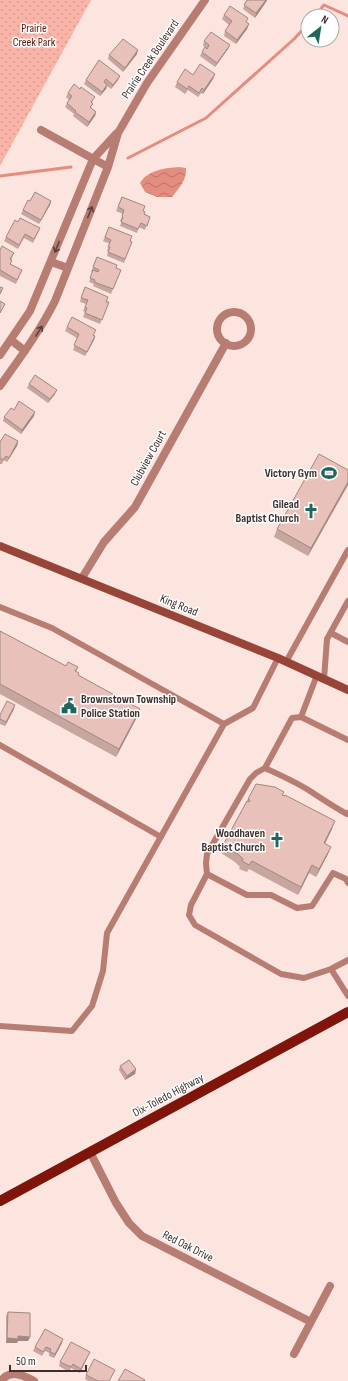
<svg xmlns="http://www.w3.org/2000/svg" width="348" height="1381" viewBox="0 0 348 1381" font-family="'Sofia Sans Condensed',sans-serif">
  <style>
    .park { fill: url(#park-dots) }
    .water { fill: url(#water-waves) }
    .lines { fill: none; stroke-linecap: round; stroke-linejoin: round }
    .stream { stroke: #e38d7f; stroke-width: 3 }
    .service { stroke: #b77c72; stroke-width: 6 }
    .minor { stroke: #b77c72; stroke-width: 8 }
    .secondary { stroke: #984539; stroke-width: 8 }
    .primary { stroke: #7e140a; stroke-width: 10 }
    .wall { fill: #c7a6a0 }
    .shaded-wall { fill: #a28782 }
    .building { fill: #e7c1ba; stroke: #a28782 }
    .oneway { stroke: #5c423d }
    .labels { text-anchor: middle; stroke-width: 3; stroke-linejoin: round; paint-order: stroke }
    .park-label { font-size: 12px; fill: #5f130b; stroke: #fff }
    .street-label { font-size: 12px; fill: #3d2e2b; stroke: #fff }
    .poi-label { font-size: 12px; font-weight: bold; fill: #3d2e2b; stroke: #fff; text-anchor: end }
  </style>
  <defs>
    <pattern id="park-dots" width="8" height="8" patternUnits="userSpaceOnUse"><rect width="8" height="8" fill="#fab4a7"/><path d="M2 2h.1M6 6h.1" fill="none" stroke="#d79b90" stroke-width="1.8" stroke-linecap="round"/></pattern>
    <pattern id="water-waves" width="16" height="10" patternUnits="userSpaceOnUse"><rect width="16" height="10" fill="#e38d7f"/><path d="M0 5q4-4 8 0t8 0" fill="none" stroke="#b97468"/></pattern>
  </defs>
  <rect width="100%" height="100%" fill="#fce4df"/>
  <!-- park -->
  <path class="park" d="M 0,0 L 91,0 L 0,166 Z"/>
  <!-- water -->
  <path class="water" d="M 179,167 L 186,168 C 187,180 179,188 172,197 L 157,197 L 145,192 L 140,183 C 148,170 165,168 179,167 Z"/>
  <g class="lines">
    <!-- stream -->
    <path class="stream" d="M 315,16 L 324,5 L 348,16
      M 128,158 L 206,118 L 294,39 L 308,24
      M 0,176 L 71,167"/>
    <!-- service -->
    <path class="service" d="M 0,607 L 52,628 L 224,724
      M 331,633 L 348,642
      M 286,662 L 348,550
      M 317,675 L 301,717 L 292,718 L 265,768 L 256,773 L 250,779 L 207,854 L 206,863 L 207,874 L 191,905 L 189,915 L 195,925 L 281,974 L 304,978 L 331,969 L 348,996
      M 324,679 L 327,639 L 348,601
      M 301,717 L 348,740
      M 0,745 L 161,837
      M 265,768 C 280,775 296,782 310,791 C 322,799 334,807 347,814 L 348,813
      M 207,874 L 247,895 L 271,895 L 297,908 L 312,906 L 333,873 L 346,879 L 348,883
      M 331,969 L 348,960
      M 0,1026 L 72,1031 L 92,1006 L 103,971 L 107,933 L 224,724 L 253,708 L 278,658"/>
    <!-- minor -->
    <path class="minor" d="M 41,130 L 108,167
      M 51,262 L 68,268
      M217 329a17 17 0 1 1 34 0a17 17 0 1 1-34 0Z
      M 11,340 L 25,351
      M 0,355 L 30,311 L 93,159 L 117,133
      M 0,386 C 20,358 40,331 55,301 L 108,167 L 118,133 L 147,83 L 205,0
      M 82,578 L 104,542 L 135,507 L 226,343
      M 90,1152 L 116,1203 L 129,1223 L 142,1236 L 311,1322
      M 294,1354 L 330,1286
      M 1,1381 C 10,1369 23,1375 34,1381"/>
    <!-- secondary -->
    <path class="secondary" d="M 0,546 L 278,658 L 348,690"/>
    <!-- primary -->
    <path class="primary" d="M 0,1201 L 348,1012"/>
  </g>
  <!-- wall -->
  <path class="wall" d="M 247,0 L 267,0 L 266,2 L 255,18 L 243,9 Z
    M 224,15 L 247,23 L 249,24 L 247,29 L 236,44 L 224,36 L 225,31 L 229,25 L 222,19 Z
    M 204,41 L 228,49 L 215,67 L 200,56 L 202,52 L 207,48 L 203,46 Z
    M 137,54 L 123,72 L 108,59 L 109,55 Z
    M 215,74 L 213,79 L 203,94 L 201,93 L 198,97 L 188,90 L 185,94 L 175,87 L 177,82 L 193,75 Z
    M 120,76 L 118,80 L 111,89 L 107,86 L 106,89 L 100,96 L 84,84 L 86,80 Z
    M 68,93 L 93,101 L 92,103 L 91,108 L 96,112 L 95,116 L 87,127 L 73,116 L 74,114 L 65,107 L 67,103 L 69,100 L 66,97 Z
    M 122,197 L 143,211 L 144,214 L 150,217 L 145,230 L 139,227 L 137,233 L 120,226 L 122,221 L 120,221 L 123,214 L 116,211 Z
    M 30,201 L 51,201 L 50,205 L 39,224 L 21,214 L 23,210 Z
    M 18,222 L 40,228 L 38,233 L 33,243 L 24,238 L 18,249 L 4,241 L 6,237 Z
    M 109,227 L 132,242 L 124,263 L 107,256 L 108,251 L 107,251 L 110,244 L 103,241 Z
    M 0,250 L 14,253 L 11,260 L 12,260 L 10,264 L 22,270 L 16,284 L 0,276 Z
    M 97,257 L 116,268 L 121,270 L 111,294 L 93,286 L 94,284 L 89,282 L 93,272 L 91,272 Z
    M 81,298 L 109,302 L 100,324 L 83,317 L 85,312 L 83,311 L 86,304 L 80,302 Z
    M 67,327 L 95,336 L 94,340 L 85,356 L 73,350 L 77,338 L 65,331 Z
    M 29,384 L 55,394 L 48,403 L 27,388 Z
    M 14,410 L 34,416 L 21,434 L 3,421 L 4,417 Z
    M 18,441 L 17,446 L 7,462 L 4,460 L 2,464 L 0,464 L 0,442 Z
    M 348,470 L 308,556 L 274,537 L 277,529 Z
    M 0,631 L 66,666 L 78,667 L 76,672 L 78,676 L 137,717 L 116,757 L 0,694 Z
    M 14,709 L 5,726 L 0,724 L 0,715 Z
    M 284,792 L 283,795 L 332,829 L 325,844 L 328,854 L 316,877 L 309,873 L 298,895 L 249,869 L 247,872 L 239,869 L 240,867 L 235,862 L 221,853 L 223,845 L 248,799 Z
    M 120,1066 L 136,1069 L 135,1074 L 125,1080 L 119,1070 Z
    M 8,1312 L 30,1337 L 28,1341 L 18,1341 L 17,1343 L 6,1343 L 6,1316 Z
    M 62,1343 L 54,1358 L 49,1356 L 49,1353 L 45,1351 L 42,1356 L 33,1351 L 35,1347 Z
    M 88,1356 L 80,1373 L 71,1368 L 69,1372 L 59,1366 L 60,1362 Z
    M 113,1374 L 109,1381 L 88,1381 L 85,1379 L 86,1375 Z"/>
  <!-- shaded-wall -->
  <path class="shaded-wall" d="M 266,0 L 267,0 L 266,2 L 255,18 L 256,13 Z
    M 249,24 L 247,29 L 236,44 L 237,40 Z
    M 230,45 L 228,49 L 215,67 L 217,63 Z
    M 138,50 L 137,54 L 123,72 L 125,68 Z
    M 215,74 L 213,79 L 203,94 L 204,90 Z
    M 120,76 L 118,80 L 111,89 L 113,85 Z
    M 107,85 L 106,89 L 100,96 L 102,92 Z
    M 96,112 L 95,116 L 87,127 L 89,122 Z
    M 51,201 L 50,205 L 39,224 L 41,220 Z
    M 95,336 L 94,340 L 85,356 Z
    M 57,390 L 55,394 L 48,403 L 50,399 Z
    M 35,412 L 34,416 L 21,434 L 22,430 Z
    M 18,441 L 17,446 L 7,462 L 9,458 Z
    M 348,482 L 348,485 L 308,556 L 311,548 Z
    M 15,705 L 14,709 L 5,726 L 6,722 Z
    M 140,709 L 137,717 L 116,757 L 119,749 Z
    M 335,821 L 332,829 L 321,851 L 324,843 Z
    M 331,847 L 328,854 L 316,877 L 319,869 Z
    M 312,865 L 309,873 L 298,895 L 301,887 Z
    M 136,1069 L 135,1074 L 125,1080 L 127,1076 Z
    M 18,1336 L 30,1337 L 28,1341 L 18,1341 L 17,1343 L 6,1343 L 7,1338 Z
    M 63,1339 L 62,1343 L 54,1358 L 55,1354 Z
    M 90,1352 L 88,1356 L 80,1373 L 81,1369 Z"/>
  <!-- building -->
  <path class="building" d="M 247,0 L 266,0 L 256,13 L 244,5 Z
    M 230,6 L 248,18 L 246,22 L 249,24 L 237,40 L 225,31 L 232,21 L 224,15 Z
    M 211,32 L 230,45 L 217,63 L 202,52 L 205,47 L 207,49 L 209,45 L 204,41 Z
    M 123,39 L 138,50 L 125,68 L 109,55 Z
    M 99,60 L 120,76 L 113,85 L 106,79 L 104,82 L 107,85 L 102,92 L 86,80 Z
    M 200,64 L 215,74 L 204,90 L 202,88 L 199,93 L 189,86 L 187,89 L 177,82 L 185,69 L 193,75 Z
    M 74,84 L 80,89 L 81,87 L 95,97 L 91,102 L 93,104 L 90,107 L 96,112 L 89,122 L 75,112 L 76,111 L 67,103 L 72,96 L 68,93 Z
    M 35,192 L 51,201 L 41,220 L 23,210 L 28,200 L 30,201 Z
    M 122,197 L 145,206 L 143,211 L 145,212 L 144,214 L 150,217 L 147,226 L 141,223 L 138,229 L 121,222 L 123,217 L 122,216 L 124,210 L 118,207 Z
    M 20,218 L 40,228 L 34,239 L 25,234 L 19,245 L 6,237 L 15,220 L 18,222 Z
    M 109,227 L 132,236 L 130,241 L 132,242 L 125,259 L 108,252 L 110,247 L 108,247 L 111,240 L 105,237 Z
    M 2,246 L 14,253 L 10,259 L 12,260 L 10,264 L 22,270 L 17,280 L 0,270 L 0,250 Z
    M 97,257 L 117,265 L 116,268 L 121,270 L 113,289 L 94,282 L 95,280 L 90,278 L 93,270 L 98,272 L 99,270 L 93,267 Z
    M 0,287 L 3,288 L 0,294 Z
    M 85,287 L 108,297 L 106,302 L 109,302 L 102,320 L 85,313 L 87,308 L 85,307 L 88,300 L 81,298 Z
    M 0,301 L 5,304 L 0,313 Z
    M 72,317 L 96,330 L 93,335 L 95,336 L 87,352 L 74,345 L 79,334 L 67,327 Z
    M 35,375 L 57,390 L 50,399 L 29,384 Z
    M 19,401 L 35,412 L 22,430 L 4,417 L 11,408 L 14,410 Z
    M 5,434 L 18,441 L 9,458 L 6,456 L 3,460 L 0,458 L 0,442 Z
    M 319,454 L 348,470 L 348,482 L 311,548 L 277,529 Z
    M 0,631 L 66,666 L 68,662 L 78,667 L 75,671 L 79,673 L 78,675 L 140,709 L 119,749 L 0,684 Z
    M 7,701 L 15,705 L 6,722 L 0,719 L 0,715 Z
    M 256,784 L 275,787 L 284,792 L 282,795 L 285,796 L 285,795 L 335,821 L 324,843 L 331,847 L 319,869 L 312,865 L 301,887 L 252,861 L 249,865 L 242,861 L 243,859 L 238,854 L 223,845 L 247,801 L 249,802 L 250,800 L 248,799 Z
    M 129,1060 L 136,1069 L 127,1076 L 120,1066 Z
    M 8,1312 L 30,1313 L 30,1337 L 18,1336 L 18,1339 L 7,1338 Z
    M 45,1329 L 63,1339 L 55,1354 L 50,1352 L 51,1349 L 46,1347 L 43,1352 L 35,1347 Z
    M 71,1342 L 90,1352 L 81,1369 L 73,1364 L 71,1367 L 60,1362 Z
    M 94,1359 L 115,1370 L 109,1381 L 98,1381 L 86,1375 Z
    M 125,1369 L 145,1380 L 144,1381 L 118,1381 Z"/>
  <!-- one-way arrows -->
  <defs><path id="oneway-shaft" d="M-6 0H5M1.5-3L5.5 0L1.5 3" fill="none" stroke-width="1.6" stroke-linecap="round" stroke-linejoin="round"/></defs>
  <g class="oneway">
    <use href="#oneway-shaft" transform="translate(90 212) rotate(-68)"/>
    <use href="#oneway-shaft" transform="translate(57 247) rotate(112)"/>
    <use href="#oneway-shaft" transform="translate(39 331) rotate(-58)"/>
  </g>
  <!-- icons -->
  <defs>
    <symbol id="stadium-bare" viewBox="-9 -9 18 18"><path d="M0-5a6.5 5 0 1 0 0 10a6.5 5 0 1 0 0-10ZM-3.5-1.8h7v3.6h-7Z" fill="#1f665b" stroke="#fff" stroke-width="2.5" paint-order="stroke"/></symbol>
    <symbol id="church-bare" viewBox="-9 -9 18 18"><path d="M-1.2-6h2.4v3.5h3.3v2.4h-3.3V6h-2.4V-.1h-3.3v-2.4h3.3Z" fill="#1f665b" stroke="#fff" stroke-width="2.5" paint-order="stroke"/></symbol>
    <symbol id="civic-bare" viewBox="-9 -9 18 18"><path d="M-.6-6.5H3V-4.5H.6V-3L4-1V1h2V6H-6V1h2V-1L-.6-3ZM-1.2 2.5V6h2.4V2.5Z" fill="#1f665b" stroke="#fff" stroke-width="2.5" paint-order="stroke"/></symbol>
  </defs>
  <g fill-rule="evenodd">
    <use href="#stadium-bare" x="318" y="462" width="22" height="22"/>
    <use href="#church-bare" x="300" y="500" width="22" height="22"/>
    <use href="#civic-bare" x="58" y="695" width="22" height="22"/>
    <use href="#church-bare" x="266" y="829" width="22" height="22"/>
  </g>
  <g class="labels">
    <!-- park labels -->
    <g class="park-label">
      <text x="34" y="32">Prairie<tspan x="34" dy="14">Creek Park</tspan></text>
    </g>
    <!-- street labels -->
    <g class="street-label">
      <text transform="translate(150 59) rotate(-56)" y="4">Prairie Creek Boulevard</text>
      <text transform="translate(148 458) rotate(-61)" y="4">Clubview Court</text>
      <text transform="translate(179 605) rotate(22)" y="4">King Road</text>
      <text transform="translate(168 1095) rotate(-28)" y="4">Dix-Toledo Highway</text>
      <text transform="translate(188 1246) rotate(27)" y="4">Red Oak Drive</text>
    </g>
    <!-- poi labels -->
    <g class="poi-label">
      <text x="317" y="477">Victory Gym</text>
      <text x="299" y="508">Gilead<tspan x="299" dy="14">Baptist Church</tspan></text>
      <text x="81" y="703" text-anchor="start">Brownstown Township<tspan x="81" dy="14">Police Station</tspan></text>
      <text x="265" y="837">Woodhaven<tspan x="265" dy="14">Baptist Church</tspan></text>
    </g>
  </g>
  <!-- north arrow -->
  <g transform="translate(320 28) rotate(30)"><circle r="19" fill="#ffffff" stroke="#b1abaa"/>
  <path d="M0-3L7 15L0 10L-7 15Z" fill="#1f665b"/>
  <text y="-6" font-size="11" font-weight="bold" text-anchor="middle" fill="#3d2e2b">N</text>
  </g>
  <!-- scale -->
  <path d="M10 1365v6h76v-6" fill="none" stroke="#3d2e2b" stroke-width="2"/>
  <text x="16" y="1365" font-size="12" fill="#3d2e2b" stroke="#ffffff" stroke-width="3" paint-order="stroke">50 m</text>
</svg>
